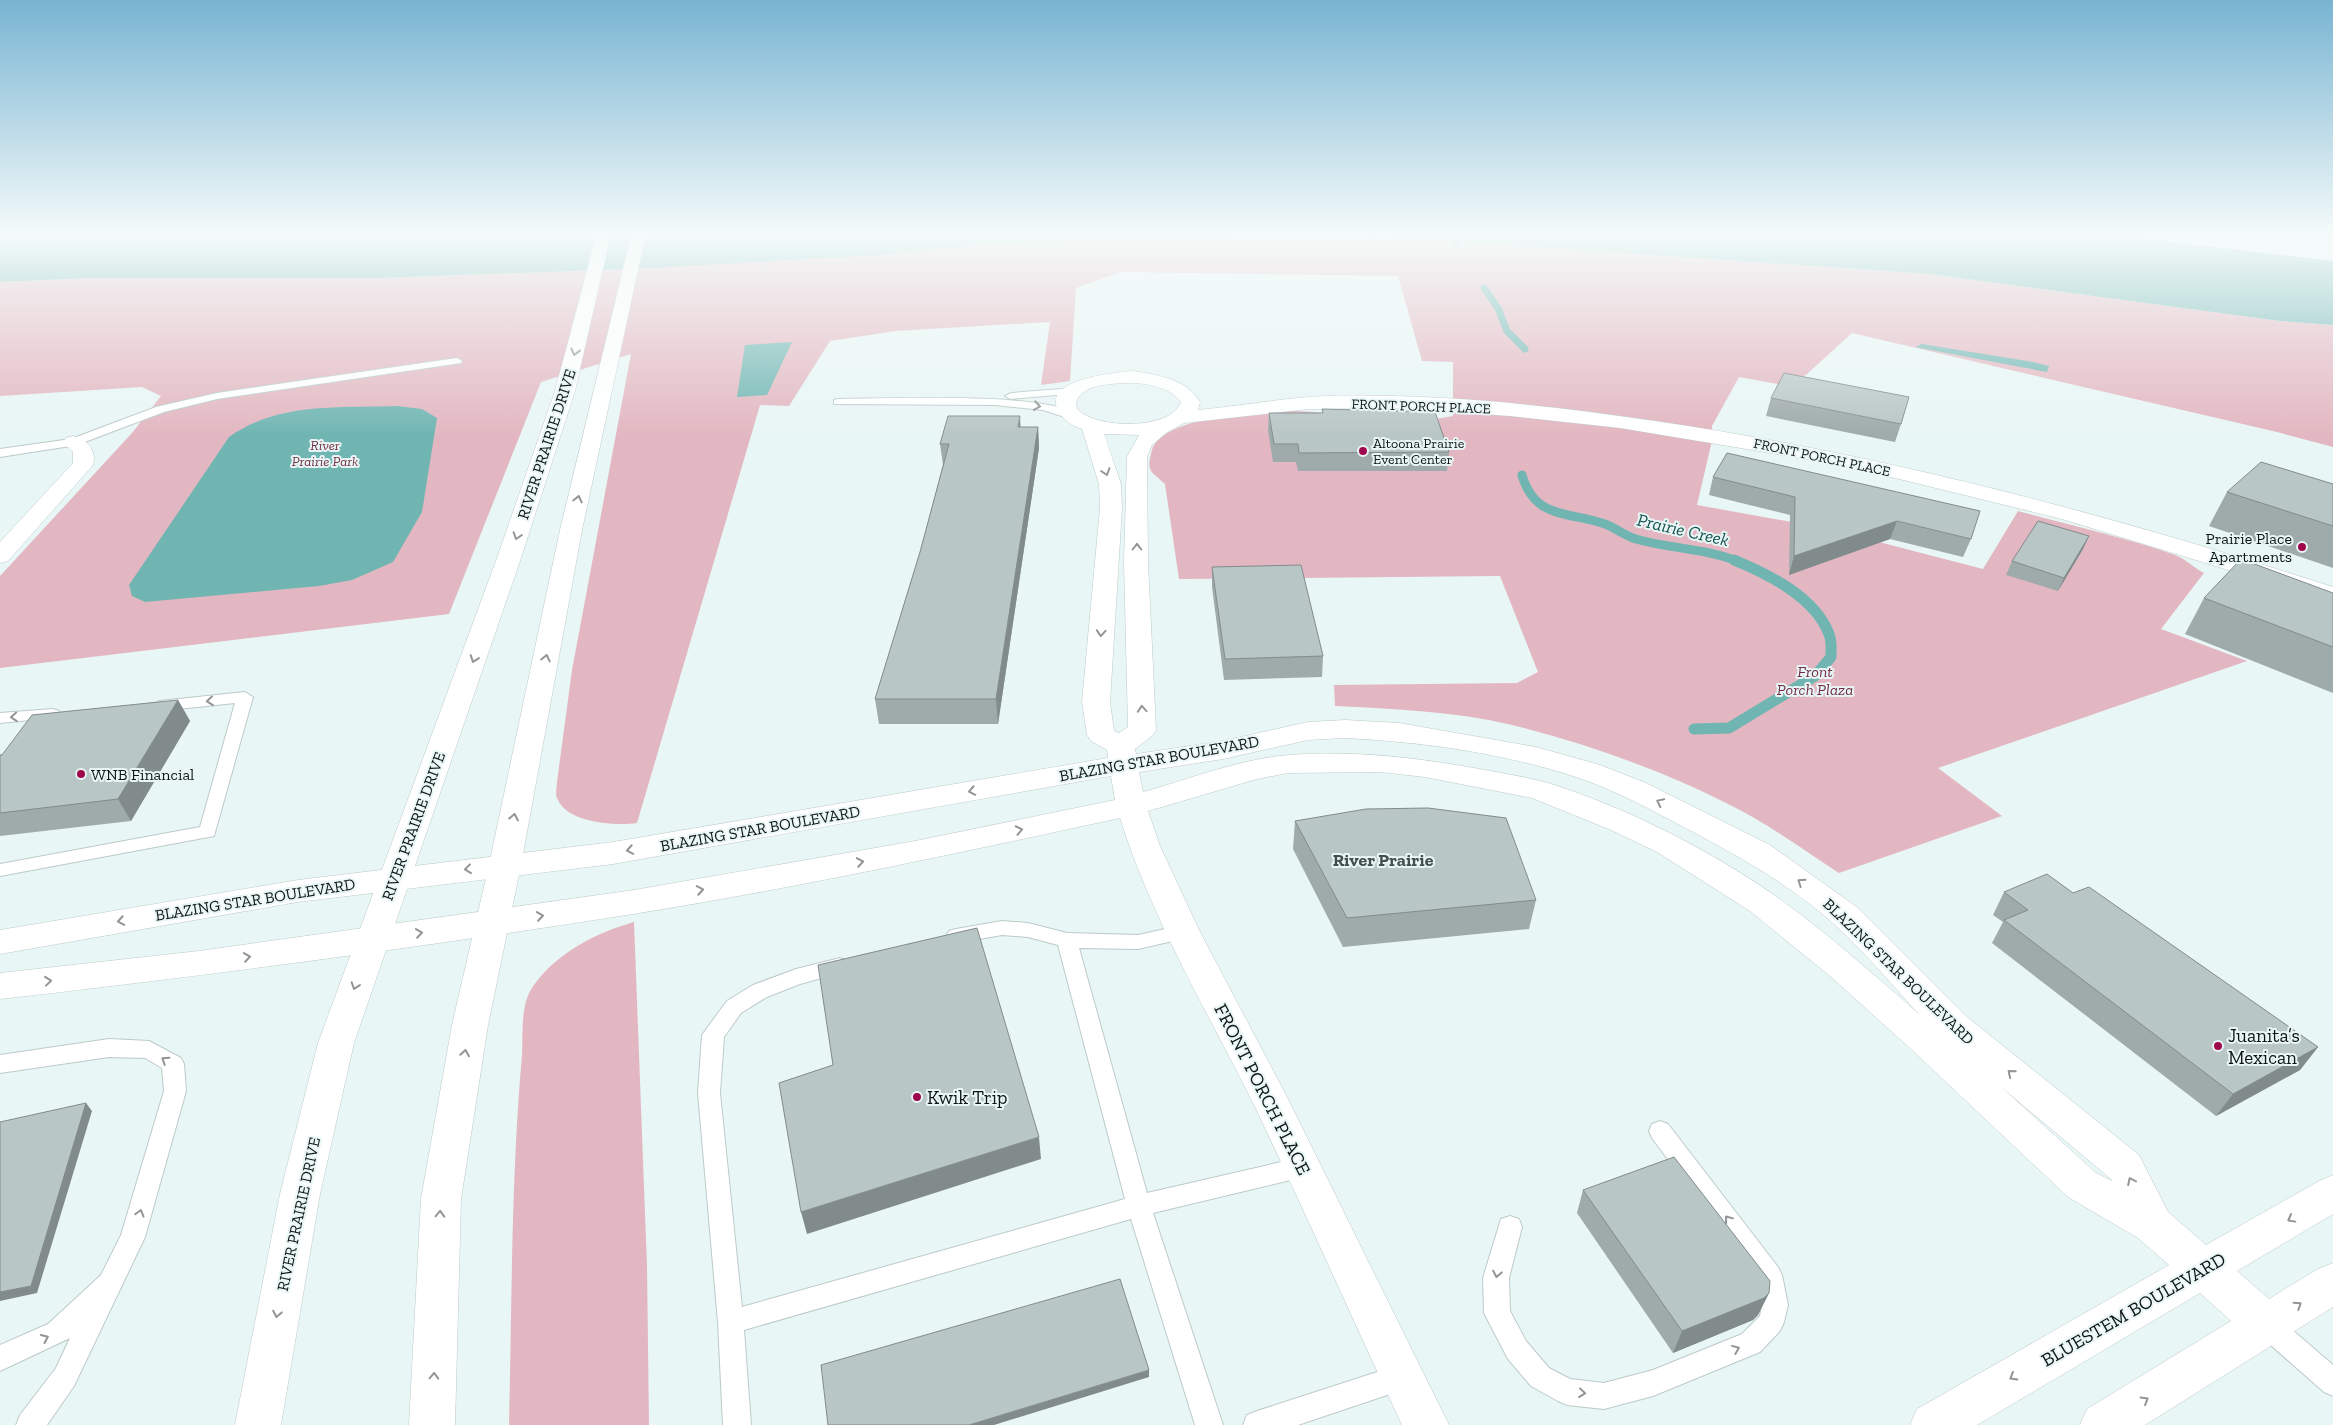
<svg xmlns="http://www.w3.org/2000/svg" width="2333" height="1425" viewBox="0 0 2333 1425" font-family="'Zilla Slab',serif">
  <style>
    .green { fill: #e3b7c1 }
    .water { fill: #70b5b2 }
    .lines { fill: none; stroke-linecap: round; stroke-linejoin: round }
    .stream-far2 { stroke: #70b5b2; stroke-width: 7 }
    .stream-far1 { stroke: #70b5b2; stroke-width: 9 }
    .stream { stroke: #70b5b2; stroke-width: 11 }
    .service-casing { stroke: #bdcaca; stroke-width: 2 }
    .minor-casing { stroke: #bdcaca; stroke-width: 1 }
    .secondary-casing { stroke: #bdcaca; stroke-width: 1 }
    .service { fill: #fff; fill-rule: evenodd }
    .minor { fill: #fff; fill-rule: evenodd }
    .secondary { fill: #fff; fill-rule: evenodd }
    .wall { fill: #9faaaa }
    .shaded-wall { fill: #828b8b }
    .building { fill: #b9c6c6; stroke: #828b8b }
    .oneway { stroke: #939595 }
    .poi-dot { fill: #9f074d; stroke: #e8f6f5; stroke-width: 2 }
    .labels { text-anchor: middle; stroke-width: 4; stroke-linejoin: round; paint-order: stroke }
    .far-street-label { font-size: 14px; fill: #0f1414; stroke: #e8f6f5 }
    .far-poi-label { font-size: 14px; fill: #0f1414; stroke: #e8f6f5; text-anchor: start }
    .far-park-label { font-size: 14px; font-style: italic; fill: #742e44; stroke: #e8f6f5 }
    .street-label { font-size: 16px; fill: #0f1414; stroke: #e8f6f5 }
    .poi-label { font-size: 16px; fill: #0f1414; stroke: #e8f6f5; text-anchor: end }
    .park-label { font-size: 16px; font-style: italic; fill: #742e44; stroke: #e8f6f5 }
    .water-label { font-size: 18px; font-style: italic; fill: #14514f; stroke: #e8f6f5 }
    .neighbourhood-label { font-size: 18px; font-weight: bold; fill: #434f4e; stroke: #e8f6f5 }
    .near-poi-label { font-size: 19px; fill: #0f1414; stroke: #e8f6f5; text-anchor: start }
    .near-street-label { font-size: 19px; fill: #0f1414; stroke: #e8f6f5 }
  </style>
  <rect width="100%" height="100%" fill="#e8f6f5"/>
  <!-- green -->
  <path class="green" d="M 1168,237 L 1339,237 L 1437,240 L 1929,274 L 2280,321 L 2333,325 L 2333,447 L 2277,432 L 1852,333 L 1807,374 L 1788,386 L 1739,377 L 1712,426 L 1711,445 L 1697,505 L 1825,528 L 1983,569 L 2018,511 C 2070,525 2124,537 2175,555 C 2186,559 2194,568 2204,573 L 2161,629 L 2247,661 L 1938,768 L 2002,816 L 1839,873 C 1802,849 1766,822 1726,803 C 1659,769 1584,743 1512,725 C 1454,711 1394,709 1335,706 L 1334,685 L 1517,683 L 1538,672 L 1500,576 L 1179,579 L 1165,484 C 1150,470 1146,472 1152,450 C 1163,416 1261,411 1293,411 C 1341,412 1407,427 1453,416 L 1453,362 L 1422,361 L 1398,276 L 1121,272 L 1076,288 L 1070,381 L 1041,385 L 1050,322 L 896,331 L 830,341 L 789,406 L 760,405 L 637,823 C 615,826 566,823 557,798 C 555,794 557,787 557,782 L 572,670 L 631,354 L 541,382 L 449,614 L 0,668 L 0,576 L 132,433 L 161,396 L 142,387 L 0,396 L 0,282 L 90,278 L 378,278 L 632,269 L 995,243 Z
    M 634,922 L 647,1266 L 649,1425 L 509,1425 C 512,1302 511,1178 522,1055 C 523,1033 520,1003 534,985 C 558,952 596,933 634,922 Z"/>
  <!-- water -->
  <path class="water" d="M 0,237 L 1260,237 L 995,243 L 878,255 L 632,269 L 378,278 L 90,278 L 0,282 Z
    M 1339,237 L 2129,237 L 2333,261 L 2333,325 L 2280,321 L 1929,274 L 1437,240 Z
    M 792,342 L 767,395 L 737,397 L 745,345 Z
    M 1922,344 L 2033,362 L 2049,366 L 2047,372 L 1915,347 Z
    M 397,406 L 422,409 L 437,418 L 422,512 L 393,562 L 352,580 L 319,586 L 145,602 L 132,596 L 129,585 L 229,437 C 278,402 339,408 397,406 Z"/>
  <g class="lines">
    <!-- stream-far2 -->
    <path class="stream-far2" d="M 1450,237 L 1457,244
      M 1484,288 L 1498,308 L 1507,331 L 1525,349"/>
    <!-- stream-far1 -->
    <path class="stream-far1" d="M 1522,475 C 1535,520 1568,511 1605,524 C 1616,528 1625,536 1636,539 C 1670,549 1704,548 1737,561"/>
    <!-- stream -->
    <path class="stream" d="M 1694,729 L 1729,728 L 1815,676 L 1831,657 C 1831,650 1832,641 1829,634 C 1815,597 1768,574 1734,560"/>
    <defs>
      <path id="service" d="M 457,358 L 462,361 L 461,363 L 217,399 L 164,412 L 77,445 L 0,457 L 0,449 L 71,439 L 156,407 L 217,393 Z
        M 1074,388 L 1080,391 L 1078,393 L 1011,399 L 1005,396 L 1011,393 Z
        M 838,399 C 879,399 1056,391 1080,417 L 1074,420 L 1043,410 L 995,405 L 834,404 L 834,400 Z
        M 245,692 L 253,697 L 214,836 L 0,876 L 0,864 L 200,827 L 235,703 L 159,711 L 151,706 L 159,701 Z
        M 53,709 L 59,711 L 61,714 L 59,717 L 0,723 L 0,713 Z
        M 1002,921 L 1028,923 L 1067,933 L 1138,935 L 1183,925 L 1190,927 L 1193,932 L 1190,937 L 1138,949 L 1079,948 L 1147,1193 L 1303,1157 L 1311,1160 L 1315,1167 L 1311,1174 L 1303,1177 L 1153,1213 L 1223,1425 L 1195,1425 L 1131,1219 L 744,1330 L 751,1425 L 723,1425 L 718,1322 L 698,1093 L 702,1035 L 727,1001 L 753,985 L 796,969 L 840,958 L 847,961 L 850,966 L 847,971 L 800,984 L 767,997 L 741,1013 L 724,1037 L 720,1093 L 742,1307 L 1125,1199 L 1058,945 L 1028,937 L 1002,935 L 956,943 L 949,941 L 946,936 L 949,931 L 956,929 Z
        M 109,1039 L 149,1041 L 181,1058 L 184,1064 L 186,1091 L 145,1237 L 74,1386 L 47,1425 L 16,1425 L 20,1415 L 56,1368 L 70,1338 L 0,1371 L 0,1345 L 48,1324 L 101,1275 L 121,1235 L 164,1091 L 162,1068 L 145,1058 L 109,1057 L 0,1073 L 0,1055 Z
        M 1660,1121 L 1668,1124 L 1778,1267 L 1782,1275 L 1788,1305 L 1784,1322 L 1780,1331 L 1760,1352 L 1653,1396 L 1604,1409 L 1567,1405 L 1558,1401 L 1531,1386 L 1508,1359 L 1484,1313 L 1483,1278 L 1501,1219 L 1510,1216 L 1519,1219 L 1522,1227 L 1509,1278 L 1510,1311 L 1526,1341 L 1549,1368 L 1570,1379 L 1604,1383 L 1653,1370 L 1742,1334 L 1760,1316 L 1762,1305 L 1757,1279 L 1652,1138 L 1649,1131 L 1652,1124 Z
        M 2267,1313 L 2276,1316 L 2333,1365 L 2333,1396 L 2324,1392 L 2258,1334 L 2254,1325 L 2258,1316 Z
        M 1402,1364 L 1411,1368 L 1415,1377 L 1411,1386 L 1402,1390 L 1298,1425 L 1243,1425 L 1247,1415 L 1257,1411 Z"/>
      <path id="minor" d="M 1133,371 C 1158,375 1187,379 1200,402 L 1198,410 C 1240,406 1283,398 1325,396 C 1435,393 1547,405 1655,421 C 1886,455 2111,515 2333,587 L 2333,602 L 2062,519 L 1891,477 L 1801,458 L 1620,428 L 1510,416 L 1399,408 L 1309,409 L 1184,423 L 1166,433 L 1152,445 L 1147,457 L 1148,562 L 1156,730 L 1152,736 L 1135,749 L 1136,754 L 1223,741 L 1308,722 L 1345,720 L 1399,723 L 1536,747 L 1600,765 L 1646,783 L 1770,845 L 1858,908 L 1966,1016 L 2139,1155 L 2168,1212 L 2206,1245 L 2319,1181 L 2333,1175 L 2333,1214 L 2237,1271 L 2269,1299 L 2318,1269 L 2333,1263 L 2333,1307 L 2145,1425 L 2080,1425 L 2087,1409 L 2231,1321 L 2200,1293 L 1977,1425 L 1910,1425 L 1917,1409 L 2169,1265 L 2138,1238 L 2068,1197 L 1911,1049 L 1830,976 L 1750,911 L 1657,852 L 1611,830 L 1532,798 L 1425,777 L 1380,772 L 1288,773 L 1257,779 L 1148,811 L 1160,846 L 1200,932 L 1287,1097 L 1449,1425 L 1402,1425 C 1353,1320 1306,1214 1256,1109 C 1209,1014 1152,920 1120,818 C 958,853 796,888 633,914 C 423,947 212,975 0,999 L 0,973 L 199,951 L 634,890 L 915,841 L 1115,800 L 1111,776 L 613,864 L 298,902 L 0,954 L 0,930 L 298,880 L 613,842 L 1108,758 L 1107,750 L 1091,741 L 1087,735 L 1082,702 L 1100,508 L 1099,484 L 1082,429 C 1072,426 1063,420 1058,410 C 1042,379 1117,372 1133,371 ZM 1126,383 C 1142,382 1172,387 1181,402 C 1171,431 1095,429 1077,409 L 1076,402 C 1083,384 1110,384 1126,383 ZM 1104,434 L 1139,435 L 1127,457 L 1124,562 L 1128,727 L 1119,733 L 1114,731 L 1110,702 L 1122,508 L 1121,484 ZM 1345,738 C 1424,742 1504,753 1579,778 C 1620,792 1657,813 1695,833 C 1744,859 1793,887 1834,924 C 1865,952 1892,985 1920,1015 C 1873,974 1825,931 1774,895 C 1708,849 1625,807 1548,783 C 1527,777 1506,774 1485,770 C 1420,758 1355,750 1289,755 C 1240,759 1190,779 1143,792 L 1139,772 L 1223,759 L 1308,740 ZM 2000,1086 L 2111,1179 L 2112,1181 L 2096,1173 Z
        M 73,436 C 87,439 97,450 93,465 L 8,561 L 0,563 L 0,542 L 73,463 L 73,452 L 63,442 L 66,438 Z"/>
      <path id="secondary" d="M 596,237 L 610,237 L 575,391 L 521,558 L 354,1043 L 320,1194 L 281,1425 L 235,1425 L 280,1194 L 318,1043 L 497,558 L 555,391 Z
        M 631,237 L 645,237 L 582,530 L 521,865 L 488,1025 L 461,1199 L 455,1425 L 409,1425 L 421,1199 L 452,1025 L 489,865 L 560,530 Z"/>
    </defs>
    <!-- service casing -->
    <use href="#service" class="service-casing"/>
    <!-- minor casing -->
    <use href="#minor" class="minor-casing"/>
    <!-- secondary casing -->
    <use href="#secondary" class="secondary-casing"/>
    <!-- service -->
    <use href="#service" class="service"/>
    <!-- minor -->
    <use href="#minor" class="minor"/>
    <!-- secondary -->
    <use href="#secondary" class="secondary"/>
  </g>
  <!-- wall -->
  <path class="wall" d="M 1771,398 L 1901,424 L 1895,442 L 1766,416 Z
    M 1322,409 L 1449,452 L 1447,471 L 1298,471 L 1296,462 L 1273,462 L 1268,430 L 1269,413 L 1322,413 Z
    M 1021,427 L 1038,427 L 1039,448 L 998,724 L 879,724 L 875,699 L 920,552 L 943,465 L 940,444 Z
    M 1713,477 L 1971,539 L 1963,557 L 1890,539 L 1789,575 L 1790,515 L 1709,495 Z
    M 2333,484 L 2333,568 L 2209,526 L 2227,492 Z
    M 2089,536 L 2083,549 L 2058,591 L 2006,575 L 2012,561 Z
    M 1212,567 L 1323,656 L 1322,677 L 1224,680 L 1212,587 Z
    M 2333,593 L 2333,693 L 2185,634 L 2204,598 Z
    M 178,700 L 190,721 L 131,821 L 0,836 L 0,755 Z
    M 1295,821 L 1536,900 L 1529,929 L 1343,947 L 1293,849 Z
    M 2004,892 L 2073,893 L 2318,1047 L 2300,1070 L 2216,1116 L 1992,943 L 2003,922 L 1993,915 Z
    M 1583,1190 L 1769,1293 L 1758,1315 L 1753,1320 L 1673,1353 L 1577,1213 Z"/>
  <!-- shaded-wall -->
  <path class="shaded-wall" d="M 1020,416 L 1021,437 L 1018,427 Z
    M 1038,427 L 1039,448 L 998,724 L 996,699 Z
    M 1897,521 L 1890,539 L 1789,575 L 1794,556 Z
    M 2089,536 L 2083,549 L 2058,591 L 2064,578 Z
    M 178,700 L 190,721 L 131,821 L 118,799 Z
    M 2318,1047 L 2300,1070 L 2216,1116 L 2233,1094 Z
    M 86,1103 L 92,1111 L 37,1293 L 0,1301 L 0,1292 Z
    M 1039,1137 L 1041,1159 L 807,1234 L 801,1212 Z
    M 1769,1293 L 1758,1315 L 1753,1320 L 1673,1353 L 1682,1331 Z
    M 1149,1370 L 1149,1377 L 994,1425 L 969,1425 Z"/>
  <!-- building -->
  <path class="building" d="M 1784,373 L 1909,397 L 1901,424 L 1771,398 Z
    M 1322,409 L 1435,412 L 1449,452 L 1299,453 L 1298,444 L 1274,444 L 1269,413 L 1323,413 Z
    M 948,416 L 1020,416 L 1018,427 L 1038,427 L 996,699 L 875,699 L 920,552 L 949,444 L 940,444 Z
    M 1727,453 L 1980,511 L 1971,539 L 1897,521 L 1794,556 L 1795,497 L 1713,477 Z
    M 2261,462 L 2333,484 L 2333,526 L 2227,492 Z
    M 2038,521 L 2089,536 L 2064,578 L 2012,561 Z
    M 2241,559 L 2333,593 L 2333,647 L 2204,598 Z
    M 1301,565 L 1323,656 L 1225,659 L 1212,567 Z
    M 178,700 L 118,799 L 0,813 L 0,755 L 2,755 L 32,715 Z
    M 1428,808 L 1506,818 L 1536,900 L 1347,918 L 1295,821 L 1366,809 Z
    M 2047,874 L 2073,893 L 2089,887 L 2318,1047 L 2233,1094 L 2004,920 L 2028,910 L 2004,892 Z
    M 977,928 L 1039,1137 L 801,1212 L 779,1083 L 833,1065 L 818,965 Z
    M 86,1103 L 31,1286 L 0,1292 L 0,1122 Z
    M 1674,1157 L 1770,1281 L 1769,1293 L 1764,1298 L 1682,1331 L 1583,1190 Z
    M 1120,1279 L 1149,1370 L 969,1425 L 828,1425 L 821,1365 Z"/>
  <!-- one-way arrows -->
  <defs><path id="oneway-chevron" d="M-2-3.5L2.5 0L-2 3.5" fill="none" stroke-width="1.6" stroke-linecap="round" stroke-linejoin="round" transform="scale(1.25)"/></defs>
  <g class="oneway">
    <use href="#oneway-chevron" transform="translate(575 352) rotate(104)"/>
    <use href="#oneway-chevron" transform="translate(1037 406) rotate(8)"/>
    <use href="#oneway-chevron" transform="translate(1106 472) rotate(72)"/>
    <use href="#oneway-chevron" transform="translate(578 499) rotate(-77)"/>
    <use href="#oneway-chevron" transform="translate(517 536) rotate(108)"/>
    <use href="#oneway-chevron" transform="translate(1137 547) rotate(-90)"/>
    <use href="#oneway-chevron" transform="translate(1101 633) rotate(94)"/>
    <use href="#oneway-chevron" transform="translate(546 658) rotate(-78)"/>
    <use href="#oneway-chevron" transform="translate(474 659) rotate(110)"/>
    <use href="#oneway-chevron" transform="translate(210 701) rotate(174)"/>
    <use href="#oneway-chevron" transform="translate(1142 709) rotate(-94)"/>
    <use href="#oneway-chevron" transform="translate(14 717) rotate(176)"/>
    <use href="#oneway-chevron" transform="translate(972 791) rotate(169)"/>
    <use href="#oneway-chevron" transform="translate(1660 802) rotate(-154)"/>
    <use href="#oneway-chevron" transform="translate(514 817) rotate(-79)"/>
    <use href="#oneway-chevron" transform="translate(1019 830) rotate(-12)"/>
    <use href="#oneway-chevron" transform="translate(630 850) rotate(170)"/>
    <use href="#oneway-chevron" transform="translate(860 862) rotate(-10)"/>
    <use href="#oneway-chevron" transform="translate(468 869) rotate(173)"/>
    <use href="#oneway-chevron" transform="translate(1801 882) rotate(-146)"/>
    <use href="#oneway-chevron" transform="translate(700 890) rotate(-10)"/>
    <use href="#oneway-chevron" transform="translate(540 916) rotate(-8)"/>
    <use href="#oneway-chevron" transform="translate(121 921) rotate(170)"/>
    <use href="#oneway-chevron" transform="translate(419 933) rotate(-8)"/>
    <use href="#oneway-chevron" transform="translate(247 957) rotate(-8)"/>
    <use href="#oneway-chevron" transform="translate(48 981) rotate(-6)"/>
    <use href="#oneway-chevron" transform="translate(355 986) rotate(109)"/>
    <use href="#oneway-chevron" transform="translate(465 1053) rotate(-81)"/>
    <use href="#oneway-chevron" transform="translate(165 1060) rotate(-147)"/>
    <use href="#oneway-chevron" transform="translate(2011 1073) rotate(-140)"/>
    <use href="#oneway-chevron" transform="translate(2131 1181) rotate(-116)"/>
    <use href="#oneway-chevron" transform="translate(140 1213) rotate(-74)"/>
    <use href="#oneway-chevron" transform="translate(440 1214) rotate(-88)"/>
    <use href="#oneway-chevron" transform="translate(1728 1219) rotate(-127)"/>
    <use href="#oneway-chevron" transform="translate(2291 1219) rotate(151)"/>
    <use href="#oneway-chevron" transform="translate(1497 1274) rotate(101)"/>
    <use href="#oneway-chevron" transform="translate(2298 1305) rotate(-33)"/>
    <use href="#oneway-chevron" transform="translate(277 1314) rotate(101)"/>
    <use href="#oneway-chevron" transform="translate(45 1338) rotate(-24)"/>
    <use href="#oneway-chevron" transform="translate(1736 1349) rotate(-22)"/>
    <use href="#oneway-chevron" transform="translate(434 1376) rotate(-88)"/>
    <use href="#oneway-chevron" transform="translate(2013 1377) rotate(150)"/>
    <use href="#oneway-chevron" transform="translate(1582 1393) rotate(6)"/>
    <use href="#oneway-chevron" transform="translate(2145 1400) rotate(-31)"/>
  </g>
  <!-- sky -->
  <linearGradient id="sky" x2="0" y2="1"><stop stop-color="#78b4d2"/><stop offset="0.54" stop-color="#f5fbfa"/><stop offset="1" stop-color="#f5fbfa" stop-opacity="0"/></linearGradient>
  <rect width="2333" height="436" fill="url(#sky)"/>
  <!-- markers -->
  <g class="poi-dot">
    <circle cx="1363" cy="451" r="5"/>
    <circle cx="2302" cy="547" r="5"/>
    <circle cx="81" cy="774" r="5"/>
    <circle cx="2218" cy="1046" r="5"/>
    <circle cx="917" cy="1097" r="5"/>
  </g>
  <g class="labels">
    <!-- far-street labels -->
    <g class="far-street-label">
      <text transform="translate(1421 406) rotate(2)" y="5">FRONT PORCH PLACE</text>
      <text transform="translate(1822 457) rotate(12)" y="5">FRONT PORCH PLACE</text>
    </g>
    <!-- far-poi labels -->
    <g class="far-poi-label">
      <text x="1373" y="448">Altoona Prairie<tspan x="1373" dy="16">Event Center</tspan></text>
    </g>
    <!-- far-park labels -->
    <g class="far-park-label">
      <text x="325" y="450">River<tspan x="325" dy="16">Prairie Park</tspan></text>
    </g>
    <!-- street labels -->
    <g class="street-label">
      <text transform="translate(546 444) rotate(-72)" y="6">RIVER PRAIRIE DRIVE</text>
      <text transform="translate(1159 758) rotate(-10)" y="6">BLAZING STAR BOULEVARD</text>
      <text transform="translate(413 826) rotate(-70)" y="6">RIVER PRAIRIE DRIVE</text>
      <text transform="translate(760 828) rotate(-10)" y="6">BLAZING STAR BOULEVARD</text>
      <text transform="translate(255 899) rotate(-9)" y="6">BLAZING STAR BOULEVARD</text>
      <text transform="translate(1899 971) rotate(44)" y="6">BLAZING STAR BOULEVARD</text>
      <text transform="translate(298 1214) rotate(-78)" y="6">RIVER PRAIRIE DRIVE</text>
    </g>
    <!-- poi labels -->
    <g class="poi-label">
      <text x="2292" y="544">Prairie Place<tspan x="2292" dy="18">Apartments</tspan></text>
      <text x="91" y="780" text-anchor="start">WNB Financial</text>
    </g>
    <!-- park labels -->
    <g class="park-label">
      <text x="1815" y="677">Front<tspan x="1815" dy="18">Porch Plaza</tspan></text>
    </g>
    <!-- water labels -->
    <g class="water-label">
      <text transform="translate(1683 530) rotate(13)" y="6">Prairie Creek</text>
    </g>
    <!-- neighbourhood labels -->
    <g class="neighbourhood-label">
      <text x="1383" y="866">River Prairie</text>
    </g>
    <!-- near-poi labels -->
    <g class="near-poi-label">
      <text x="2228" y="1042">Juanita’s<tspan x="2228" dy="22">Mexican</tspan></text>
      <text x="927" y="1104">Kwik Trip</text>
    </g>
    <!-- near-street labels -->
    <g class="near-street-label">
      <text transform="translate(1263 1089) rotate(63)" y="7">FRONT PORCH PLACE</text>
      <text transform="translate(2133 1309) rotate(-30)" y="7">BLUESTEM BOULEVARD</text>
    </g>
  </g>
</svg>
